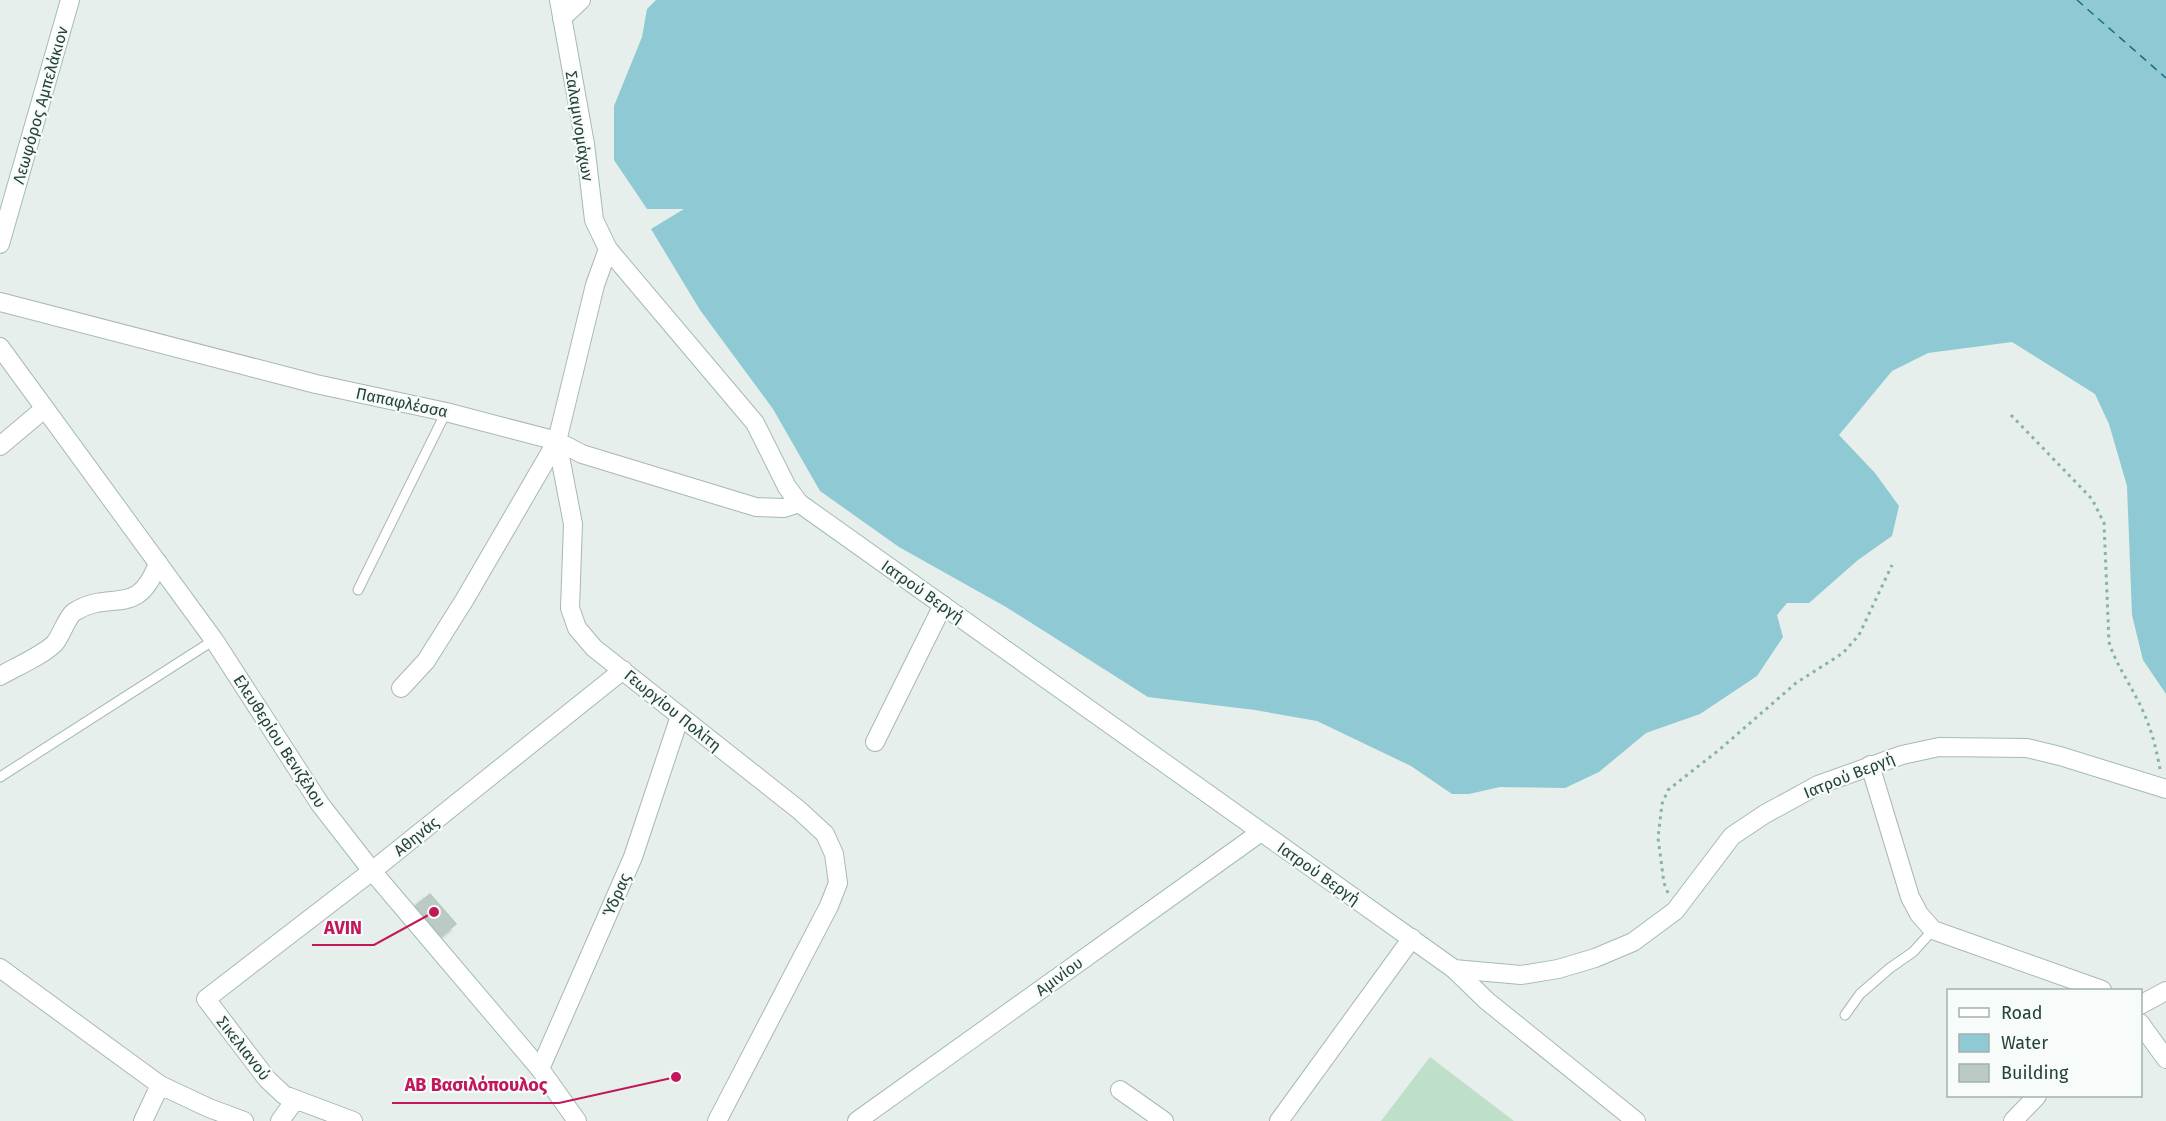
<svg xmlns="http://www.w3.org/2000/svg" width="2166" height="1121" viewBox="0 0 2166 1121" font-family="'Fira Sans',sans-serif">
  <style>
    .green { fill: #bfe0c8 }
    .water { fill: #8ec9d4 }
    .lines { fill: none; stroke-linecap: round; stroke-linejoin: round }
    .ferry { stroke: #1c6f80; stroke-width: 1.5; stroke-dasharray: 8 6; stroke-linecap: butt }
    .building { fill: #bbcac4; stroke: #b8c9c2; stroke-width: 1.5; filter: url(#shadow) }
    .service-casing { stroke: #a8b8b2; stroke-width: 11 }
    .minor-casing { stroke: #a8b8b2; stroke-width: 20 }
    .tertiary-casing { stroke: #a8b8b2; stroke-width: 20 }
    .secondary-casing { stroke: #a4bbb3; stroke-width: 20 }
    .path { stroke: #86b3a5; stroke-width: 3; stroke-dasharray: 3 4.5; stroke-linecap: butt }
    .service { stroke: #fff; stroke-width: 9 }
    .minor { stroke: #fff; stroke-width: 18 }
    .tertiary { stroke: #fff; stroke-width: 18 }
    .secondary { stroke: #fff; stroke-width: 18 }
    .labels { text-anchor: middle; stroke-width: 4.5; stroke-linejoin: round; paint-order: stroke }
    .street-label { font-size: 16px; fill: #24423a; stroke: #f7fbf9 }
    .leader { fill: none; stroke: #c2185b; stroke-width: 2 }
    .callout-dot { fill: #c2185b; stroke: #f7fbf9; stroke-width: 2 }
    .callout-label { font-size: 18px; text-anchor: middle; font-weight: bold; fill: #c2185b; stroke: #f7fbf9; stroke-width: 4.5; stroke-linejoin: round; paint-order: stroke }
  </style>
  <defs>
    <filter id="shadow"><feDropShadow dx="-5.5" dy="5.5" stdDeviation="1.5" flood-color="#0004"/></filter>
  </defs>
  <rect width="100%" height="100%" fill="#e6efeb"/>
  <!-- green -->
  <path class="green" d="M 1430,1057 L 1514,1121 L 1381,1121 Z"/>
  <!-- water -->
  <path class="water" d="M 656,0 L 2166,0 L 2166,694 L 2143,660 L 2132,615 L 2127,486 L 2109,424 L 2095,394 L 2012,342 L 1928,353 L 1892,371 L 1839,435 L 1875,473 L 1899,506 L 1892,536 L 1858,560 L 1809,603 L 1787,603 L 1777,615 L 1783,637 L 1757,676 L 1700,714 L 1646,733 L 1599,772 L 1565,788 L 1500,787 L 1469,794 L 1452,794 L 1411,766 L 1317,721 L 1255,710 L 1148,697 L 1006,607 L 899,547 L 820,491 L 773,409 L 700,310 L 651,229 L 684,209 L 647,209 L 614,160 L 614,106 L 642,37 L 647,9 Z"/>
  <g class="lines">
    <!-- ferry -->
    <path class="ferry" d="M 2077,0 L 2166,78"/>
  </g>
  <!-- building -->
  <path class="building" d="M 430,894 L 456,924 L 440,937 L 414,907 Z"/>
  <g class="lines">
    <defs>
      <path id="service" d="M 358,590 L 446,412
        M 0,777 L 214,640
        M 1845,1015 L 1860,994 L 1890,968 L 1913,952 L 1933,930"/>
      <path id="minor" d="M 562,18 L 581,0
        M 0,676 C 14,668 45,654 55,643 C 62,634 67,617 74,612 C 112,588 137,620 158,563
        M 401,688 L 426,661 L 465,599 L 557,441
        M 875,742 L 943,605
        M 1870,765 L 1910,897 L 1919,914 L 1933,930 L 2102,990
        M 0,968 L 160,1085 L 209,1108 L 244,1121
        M 2140,1023 L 2166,1059
        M 540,1069 L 633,857 L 680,716
        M 1120,1090 L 1164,1121
        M 143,1121 L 160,1085
        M 280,1121 L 295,1100
        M 353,1121 L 284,1095 L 267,1079 L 206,999 L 372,871 L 623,670
        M 1279,1121 L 1412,938"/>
      <path id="tertiary" d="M 608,249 L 595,285 L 557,441 L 573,524 L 570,608 L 577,628 L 594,648 L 799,810 L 825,834 L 834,854 L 838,883 L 829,906 L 717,1121
        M 0,302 L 316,384 L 446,412 L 557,441 L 582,454 L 756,507 L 784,508 L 799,503
        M 0,446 L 44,409
        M 1454,969 L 1487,1001 L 1636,1121
        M 2140,1005 L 2166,991
        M 2013,1121 L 2037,1096"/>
      <path id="secondary" d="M 559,0 L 585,144 L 594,220 L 608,249 L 755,423 L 787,487 L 799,503 L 1454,969 L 1521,975 L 1558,969 L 1595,958 L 1633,942 L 1675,911 L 1732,836 L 1765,814 L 1818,785 L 1902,755 L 1939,747 L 2027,748 L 2060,756 L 2166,789
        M 0,244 L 70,0
        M 0,347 L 214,640 L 320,804 L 372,871 L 540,1069 L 577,1121
        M 857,1121 L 1261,832"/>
    </defs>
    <!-- service casing -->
    <use href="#service" class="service-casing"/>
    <!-- minor casing -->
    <use href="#minor" class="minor-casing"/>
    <!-- tertiary casing -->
    <use href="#tertiary" class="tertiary-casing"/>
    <!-- secondary casing -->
    <use href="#secondary" class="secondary-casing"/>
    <!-- path -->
    <path class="path" d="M 2011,415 L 2092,499 L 2104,523 L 2109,642 C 2115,662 2127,679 2136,697 C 2149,721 2155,742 2160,769
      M 1668,893 L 1664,883 L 1658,838 L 1662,804 L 1668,790 L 1719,750 L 1796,683 L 1843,653 L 1859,635 L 1892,565"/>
    <!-- service -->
    <use href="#service" class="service"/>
    <!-- minor -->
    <use href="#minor" class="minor"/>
    <!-- tertiary -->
    <use href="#tertiary" class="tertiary"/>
    <!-- secondary -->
    <use href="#secondary" class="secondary"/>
  </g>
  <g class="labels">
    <!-- street labels -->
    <g class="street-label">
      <text transform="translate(40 105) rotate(-74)" y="6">Λεωφόρος Αμπελάκιον</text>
      <text transform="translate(580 126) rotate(81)" y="6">Σαλαμινομάχων</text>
      <text transform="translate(402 402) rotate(12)" y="6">Παπαφλέσσα</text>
      <text transform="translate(923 591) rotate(35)" y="6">Ιατρού Βεργή</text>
      <text transform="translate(673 710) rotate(39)" y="6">Γεωργίου Πολίτη</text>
      <text transform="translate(280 741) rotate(57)" y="6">Ελευθερίου Βενιζέλου</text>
      <text transform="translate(1849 775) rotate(-22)" y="6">Ιατρού Βεργή</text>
      <text transform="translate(416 836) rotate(-39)" y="6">Αθηνάς</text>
      <text transform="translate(1319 873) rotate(35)" y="6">Ιατρού Βεργή</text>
      <text transform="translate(616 895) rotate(-66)" y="6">Ύδρας</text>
      <text transform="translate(1059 976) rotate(-36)" y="6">Αμινίου</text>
      <text transform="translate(244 1048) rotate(52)" y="6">Σικελιανού</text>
    </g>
  </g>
  <!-- callouts -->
  <path class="leader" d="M434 912L374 945H312M676 1077L559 1103H392"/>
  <g class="callout-dot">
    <circle cx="434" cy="912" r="6"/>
    <circle cx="676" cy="1077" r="6"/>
  </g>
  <g class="callout-label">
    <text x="343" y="934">AVIN</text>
    <text x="476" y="1091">ΑΒ Βασιλόπουλος</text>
  </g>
  <!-- legend -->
  <rect x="1947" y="989" width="195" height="108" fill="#f7fbf9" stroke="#a3b1ad" stroke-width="1.5"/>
  <rect x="1959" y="1008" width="30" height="9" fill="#ffffff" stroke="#a3b1ad" stroke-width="1.5"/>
  <text x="2001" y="1019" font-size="18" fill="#24423a">Road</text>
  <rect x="1959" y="1034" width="30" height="18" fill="#8ec9d4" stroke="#a3b1ad" stroke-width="1.5"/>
  <text x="2001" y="1049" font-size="18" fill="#24423a">Water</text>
  <rect x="1959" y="1064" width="30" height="18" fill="#bbcac4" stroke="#a3b1ad" stroke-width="1.5"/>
  <text x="2001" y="1079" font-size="18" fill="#24423a">Building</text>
</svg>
